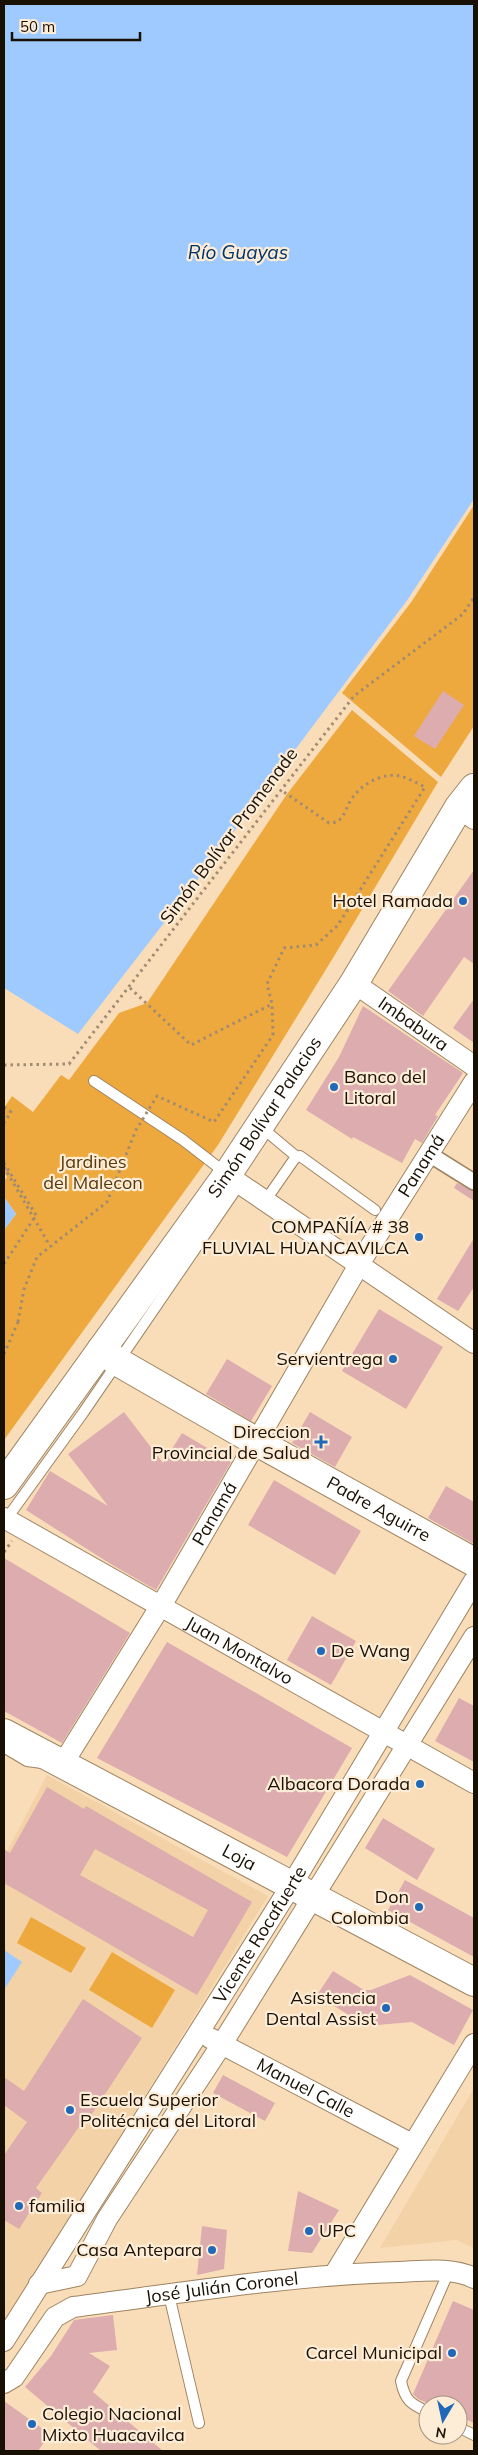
<svg xmlns="http://www.w3.org/2000/svg" width="478" height="2455" viewBox="0 0 478 2455" font-family="Mulish,sans-serif">
  <style>
    .built { fill: #f3d2a7 }
    .green { fill: #eea93e }
    .water { fill: #9fcaff }
    .building { fill: #dcacaf; fill-rule: evenodd }
    .lines { fill: none; stroke-linecap: round; stroke-linejoin: round }
    .service-casing { stroke: #9e8462; stroke-width: 12 }
    .pedestrian-casing { stroke: #9e8462; stroke-width: 18 }
    .minor-casing { stroke: #9e8462; stroke-width: 22 }
    .secondary-casing { stroke: #9e8462; stroke-width: 30 }
    .primary-casing { stroke: #9e8462; stroke-width: 30 }
    .path { stroke: #a18c72; stroke-width: 3; stroke-dasharray: 2.5 4; stroke-linecap: butt }
    .service { stroke: #fff; stroke-width: 10 }
    .pedestrian { stroke: #fff; stroke-width: 15 }
    .minor { stroke: #fff; stroke-width: 20 }
    .secondary { stroke: #fff; stroke-width: 28 }
    .primary { stroke: #fff; stroke-width: 28 }
    .path-bridge { stroke: #a18c72; stroke-width: 3; stroke-dasharray: 2.5 4; stroke-linecap: butt }
    .poi-dot { fill: #2069b9; stroke: #fdecd6; stroke-width: 2 }
    .labels { text-anchor: middle; stroke-width: 4.5; stroke-linejoin: round; paint-order: stroke }
    .street-label { font-size: 18px; fill: #191004; stroke: #fdecd6 }
    .poi-label { font-size: 18px; fill: #191004; stroke: #fdecd6; text-anchor: end }
    .park-label { font-size: 18px; fill: #563a0d; stroke: #fdecd6 }
    .water-label { font-size: 19px; font-style: italic; fill: #003469; stroke: #fdecd6 }
  </style>
  <rect width="100%" height="100%" fill="#f9ddb9"/>
  <!-- built -->
  <path class="built" d="M 47,1775 L 268,1896 L 4,2325 L 4,1857 Z
    M 474,2088 L 474,2248 L 457,2240 L 380,2248 Z"/>
  <!-- green -->
  <path class="green" d="M 474,505 L 474,726 L 441,777 L 342,693 L 412,601 Z
    M 352,710 L 438,782 L 333,958 L 218,1145 L 4,1440 L 4,1230 L 16,1214 L 4,1197 L 4,1181 L 7,1177 L 4,1172 L 4,1108 L 12,1096 L 33,1112 L 61,1075 L 69,1080 L 119,1013 L 147,1003 L 287,794 Z
    M 31,1917 L 86,1948 L 71,1973 L 17,1943 Z
    M 112,1952 L 175,1990 L 152,2028 L 89,1990 Z"/>
  <!-- water -->
  <path class="water" d="M 4,4 L 474,4 L 474,499 L 408,599 L 205,870 L 78,1034 L 4,988 Z
    M 4,1197 L 16,1214 L 4,1230 Z
    M 4,1950 L 22,1962 L 4,1990 Z"/>
  <!-- building -->
  <path class="building" d="M 443,691 L 464,705 L 435,749 L 414,736 Z
    M 474,870 L 474,964 L 464,957 L 423,1016 L 388,991 Z
    M 474,999 L 474,1043 L 453,1028 Z
    M 363,1006 L 463,1073 L 435,1115 L 438,1116 L 422,1143 L 415,1139 L 402,1163 L 353,1137 L 352,1139 L 306,1110 L 339,1057 Z
    M 457,1183 L 474,1191 L 474,1201 L 454,1188 Z
    M 474,1238 L 474,1287 L 458,1311 L 437,1299 Z
    M 379,1309 L 443,1347 L 406,1409 L 342,1371 Z
    M 227,1359 L 272,1386 L 251,1421 L 206,1394 Z
    M 124,1412 L 163,1463 L 182,1433 L 231,1462 L 156,1590 L 109,1563 L 26,1510 L 50,1471 L 108,1506 L 68,1454 Z
    M 310,1412 L 352,1437 L 335,1467 L 292,1443 Z
    M 274,1480 L 361,1531 L 335,1575 L 248,1525 Z
    M 446,1486 L 474,1502 L 474,1544 L 428,1518 Z
    M 4,1558 L 130,1633 L 62,1743 L 4,1711 Z
    M 312,1616 L 356,1641 L 331,1685 L 287,1660 Z
    M 167,1642 L 352,1748 L 287,1857 L 97,1758 Z
    M 459,1698 L 474,1706 L 474,1762 L 435,1741 Z
    M 47,1787 L 84,1809 L 86,1806 L 252,1902 L 197,1995 L 4,1883 L 4,1849 L 10,1853 ZM 95,1849 L 208,1910 L 193,1937 L 80,1875 Z
    M 383,1818 L 435,1849 L 417,1880 L 365,1848 Z
    M 405,1880 L 474,1918 L 474,1957 L 388,1910 Z
    M 333,1971 L 364,1990 L 371,1990 L 410,1975 L 473,2010 L 454,2045 L 412,2022 L 366,2026 L 317,1995 Z
    M 83,1999 L 142,2038 L 84,2126 L 81,2124 L 36,2188 L 42,2193 L 19,2229 L 4,2220 L 4,2155 L 27,2122 L 4,2105 L 4,2077 L 24,2091 Z
    M 223,2075 L 275,2103 L 265,2121 L 213,2093 Z
    M 298,2191 L 339,2210 L 312,2253 L 288,2251 Z
    M 202,2226 L 227,2230 L 224,2269 L 197,2275 Z
    M 453,2301 L 474,2310 L 474,2423 L 458,2416 L 458,2405 L 432,2405 L 418,2399 L 413,2394 Z
    M 113,2315 L 117,2350 L 89,2353 L 110,2366 L 93,2392 L 163,2451 L 101,2451 L 25,2387 L 51,2356 L 74,2320 Z
    M 4,2401 L 50,2434 L 38,2451 L 4,2451 Z"/>
  <g class="lines">
    <defs>
      <path id="service" d="M 94,1081 L 183,1140 L 227,1174
        M 261,1127 L 297,1157
        M 270,1194 L 295,1158 L 300,1156 L 375,1210
        M 5,1521 L 83,1413 L 241,1182
        M 5,1748 L 27,1761 L 42,1763
        M 169,2295 L 199,2423
        M 428,2412 C 411,2404 405,2401 401,2381 L 449,2271
        M 458,2427 L 474,2435"/>
      <path id="pedestrian" d="M 429,1154 L 474,1182"/>
      <g id="minor">
        <path d="M 459,807 L 474,819"/>
        <path id="s1" d="M 354,983 L 474,1066"/>
        <path d="M 227,1175 L 474,1343"/>
        <path id="s2" d="M 4,1518 L 474,1783"/>
        <path id="s3" d="M 62,1765 L 168,1594 L 363,1258 L 474,1082"/>
        <path id="s4" d="M 210,2038 L 412,2144"/>
        <path d="M 334,2275 L 474,2044"/>
        <path d="M 39,2284 L 77,2276 L 107,2219 L 222,2044 L 474,1637"/>
        <path id="s5" d="M 4,2341 L 291,1886 L 474,1581"/>
        <path id="s6" d="M 4,2383 L 14,2377 L 55,2317 L 73,2307 C 181,2293 290,2275 399,2272 C 424,2271 452,2267 474,2278"/>
      </g>
      <g id="secondary">
        <path id="s7" d="M 101,1350 L 118,1362 L 257,1442 L 474,1562"/>
        <path id="s8" d="M 4,1733 L 474,1982"/>
      </g>
      <g id="primary">
        <path id="s9" d="M 4,1485 L 227,1175 L 354,983 L 459,807 L 474,788"/>
      </g>
    </defs>
    <!-- service casing -->
    <use href="#service" class="service-casing"/>
    <!-- pedestrian casing -->
    <use href="#pedestrian" class="pedestrian-casing"/>
    <!-- minor casing -->
    <use href="#minor" class="minor-casing"/>
    <!-- secondary casing -->
    <use href="#secondary" class="secondary-casing"/>
    <!-- primary casing -->
    <use href="#primary" class="primary-casing"/>
    <!-- path -->
    <path class="path" d="M 130,988 L 191,1045 L 272,1004
      M 273,1035 L 272,1004 L 267,984 L 284,948 L 316,945 L 338,925 L 425,787 C 417,783 408,778 400,776 C 382,772 360,785 351,800 C 344,811 344,823 329,823 L 281,790
      M 4,1065 L 69,1064 L 354,696 L 463,614 L 474,597
      M 4,1107 L 11,1112 L 4,1123
      M 4,1163 L 36,1215 L 4,1264
      M 4,1354 L 18,1322
      M 4,1552 L 12,1541"/>
    <!-- service -->
    <use href="#service" class="service"/>
    <!-- pedestrian -->
    <use href="#pedestrian" class="pedestrian"/>
    <!-- minor -->
    <use href="#minor" class="minor"/>
    <!-- secondary -->
    <use href="#secondary" class="secondary"/>
    <!-- primary -->
    <use href="#primary" class="primary"/>
    <!-- path-bridge -->
    <path class="path-bridge" d="M 4,1167 L 50,1246
      M 18,1322 L 24,1289 L 37,1257 L 107,1202 L 136,1130 L 157,1096 L 214,1122 L 273,1035"/>
  </g>
  <!-- markers -->
  <g class="poi-dot">
    <circle cx="463" cy="901" r="5"/>
    <circle cx="334" cy="1087" r="5"/>
    <circle cx="419" cy="1237" r="5"/>
    <circle cx="393" cy="1359" r="5"/>
    <path d="M318.5 1434.5h5v5h5v5h-5v5h-5v-5h-5v-5h5z"/>
    <circle cx="321" cy="1651" r="5"/>
    <circle cx="420" cy="1784" r="5"/>
    <circle cx="419" cy="1907" r="5"/>
    <circle cx="386" cy="2008" r="5"/>
    <circle cx="70" cy="2110" r="5"/>
    <circle cx="19" cy="2206" r="5"/>
    <circle cx="309" cy="2231" r="5"/>
    <circle cx="212" cy="2250" r="5"/>
    <circle cx="452" cy="2353" r="5"/>
    <circle cx="32" cy="2424" r="5"/>
  </g>
  <g class="labels">
    <!-- street labels -->
    <g class="street-label">
      <text transform="translate(229 836) rotate(-53)" y="6">Simón Bolívar Promenade</text>
      <text dy="6" stroke="none"><textPath href="#s1" startOffset="72">Imbabura</textPath></text>
      <text dy="6" stroke="none"><textPath href="#s9" startOffset="451">Simón Bolívar Palacios</textPath></text>
      <text dy="6" stroke="none"><textPath href="#s3" startOffset="699">Panamá</textPath></text>
      <text dy="6" stroke="none"><textPath href="#s7" startOffset="320">Padre Aguirre</textPath></text>
      <text dy="6" stroke="none"><textPath href="#s3" startOffset="294">Panamá</textPath></text>
      <text dy="6" stroke="none"><textPath href="#s2" startOffset="270">Juan Montalvo</textPath></text>
      <text dy="6" stroke="none"><textPath href="#s8" startOffset="266">Loja</textPath></text>
      <text dy="6" stroke="none"><textPath href="#s5" startOffset="480">Vicente Rocafuerte</textPath></text>
      <text dy="6" stroke="none"><textPath href="#s4" startOffset="108">Manuel Calle</textPath></text>
      <text dy="6" stroke="none"><textPath href="#s6" startOffset="255">José Julián Coronel</textPath></text>
    </g>
    <!-- poi labels -->
    <g class="poi-label">
      <text x="453" y="907">Hotel Ramada</text>
      <text x="344" y="1083" text-anchor="start">Banco del<tspan x="344" dy="21">Litoral</tspan></text>
      <text x="409" y="1233">COMPAÑÍA # 38<tspan x="409" dy="21">FLUVIAL HUANCAVILCA</tspan></text>
      <text x="383" y="1365">Servientrega</text>
      <text x="310" y="1438">Direccion<tspan x="310" dy="21">Provincial de Salud</tspan></text>
      <text x="331" y="1657" text-anchor="start">De Wang</text>
      <text x="410" y="1790">Albacora Dorada</text>
      <text x="409" y="1903">Don<tspan x="409" dy="21">Colombia</tspan></text>
      <text x="376" y="2004">Asistencia<tspan x="376" dy="21">Dental Assist</tspan></text>
      <text x="80" y="2106" text-anchor="start">Escuela Superior<tspan x="80" dy="21">Politécnica del Litoral</tspan></text>
      <text x="29" y="2212" text-anchor="start">familia</text>
      <text x="319" y="2237" text-anchor="start">UPC</text>
      <text x="202" y="2256">Casa Antepara</text>
      <text x="442" y="2359">Carcel Municipal</text>
      <text x="42" y="2420" text-anchor="start">Colegio Nacional<tspan x="42" dy="21">Mixto Huacavilca</tspan></text>
    </g>
    <!-- park labels -->
    <g class="park-label">
      <text x="93" y="1168">Jardines<tspan x="93" dy="21">del Malecon</tspan></text>
    </g>
    <!-- water labels -->
    <g class="water-label">
      <text x="238" y="259">Río Guayas</text>
    </g>
  </g>
  <!-- border -->
  <rect width="478" height="2455" fill="none" stroke="#191004" stroke-width="10"/>
  <!-- north arrow -->
  <g transform="translate(443 2420) rotate(189)"><circle r="24" fill="#fdecd6" stroke="#a29482"/>
  <path d="M0-4L9 19L0 12L-9 19Z" fill="#2069b9"/>
  <text y="-8" font-size="14" font-weight="bold" text-anchor="middle" fill="#191004">N</text>
  </g>
  <!-- scale -->
  <path d="M12 32v8h128v-8" fill="none" stroke="#191004" stroke-width="2.5"/>
  <text x="20" y="32" font-size="15" fill="#191004" stroke="#fdecd6" stroke-width="4" paint-order="stroke">50 m</text>
</svg>
